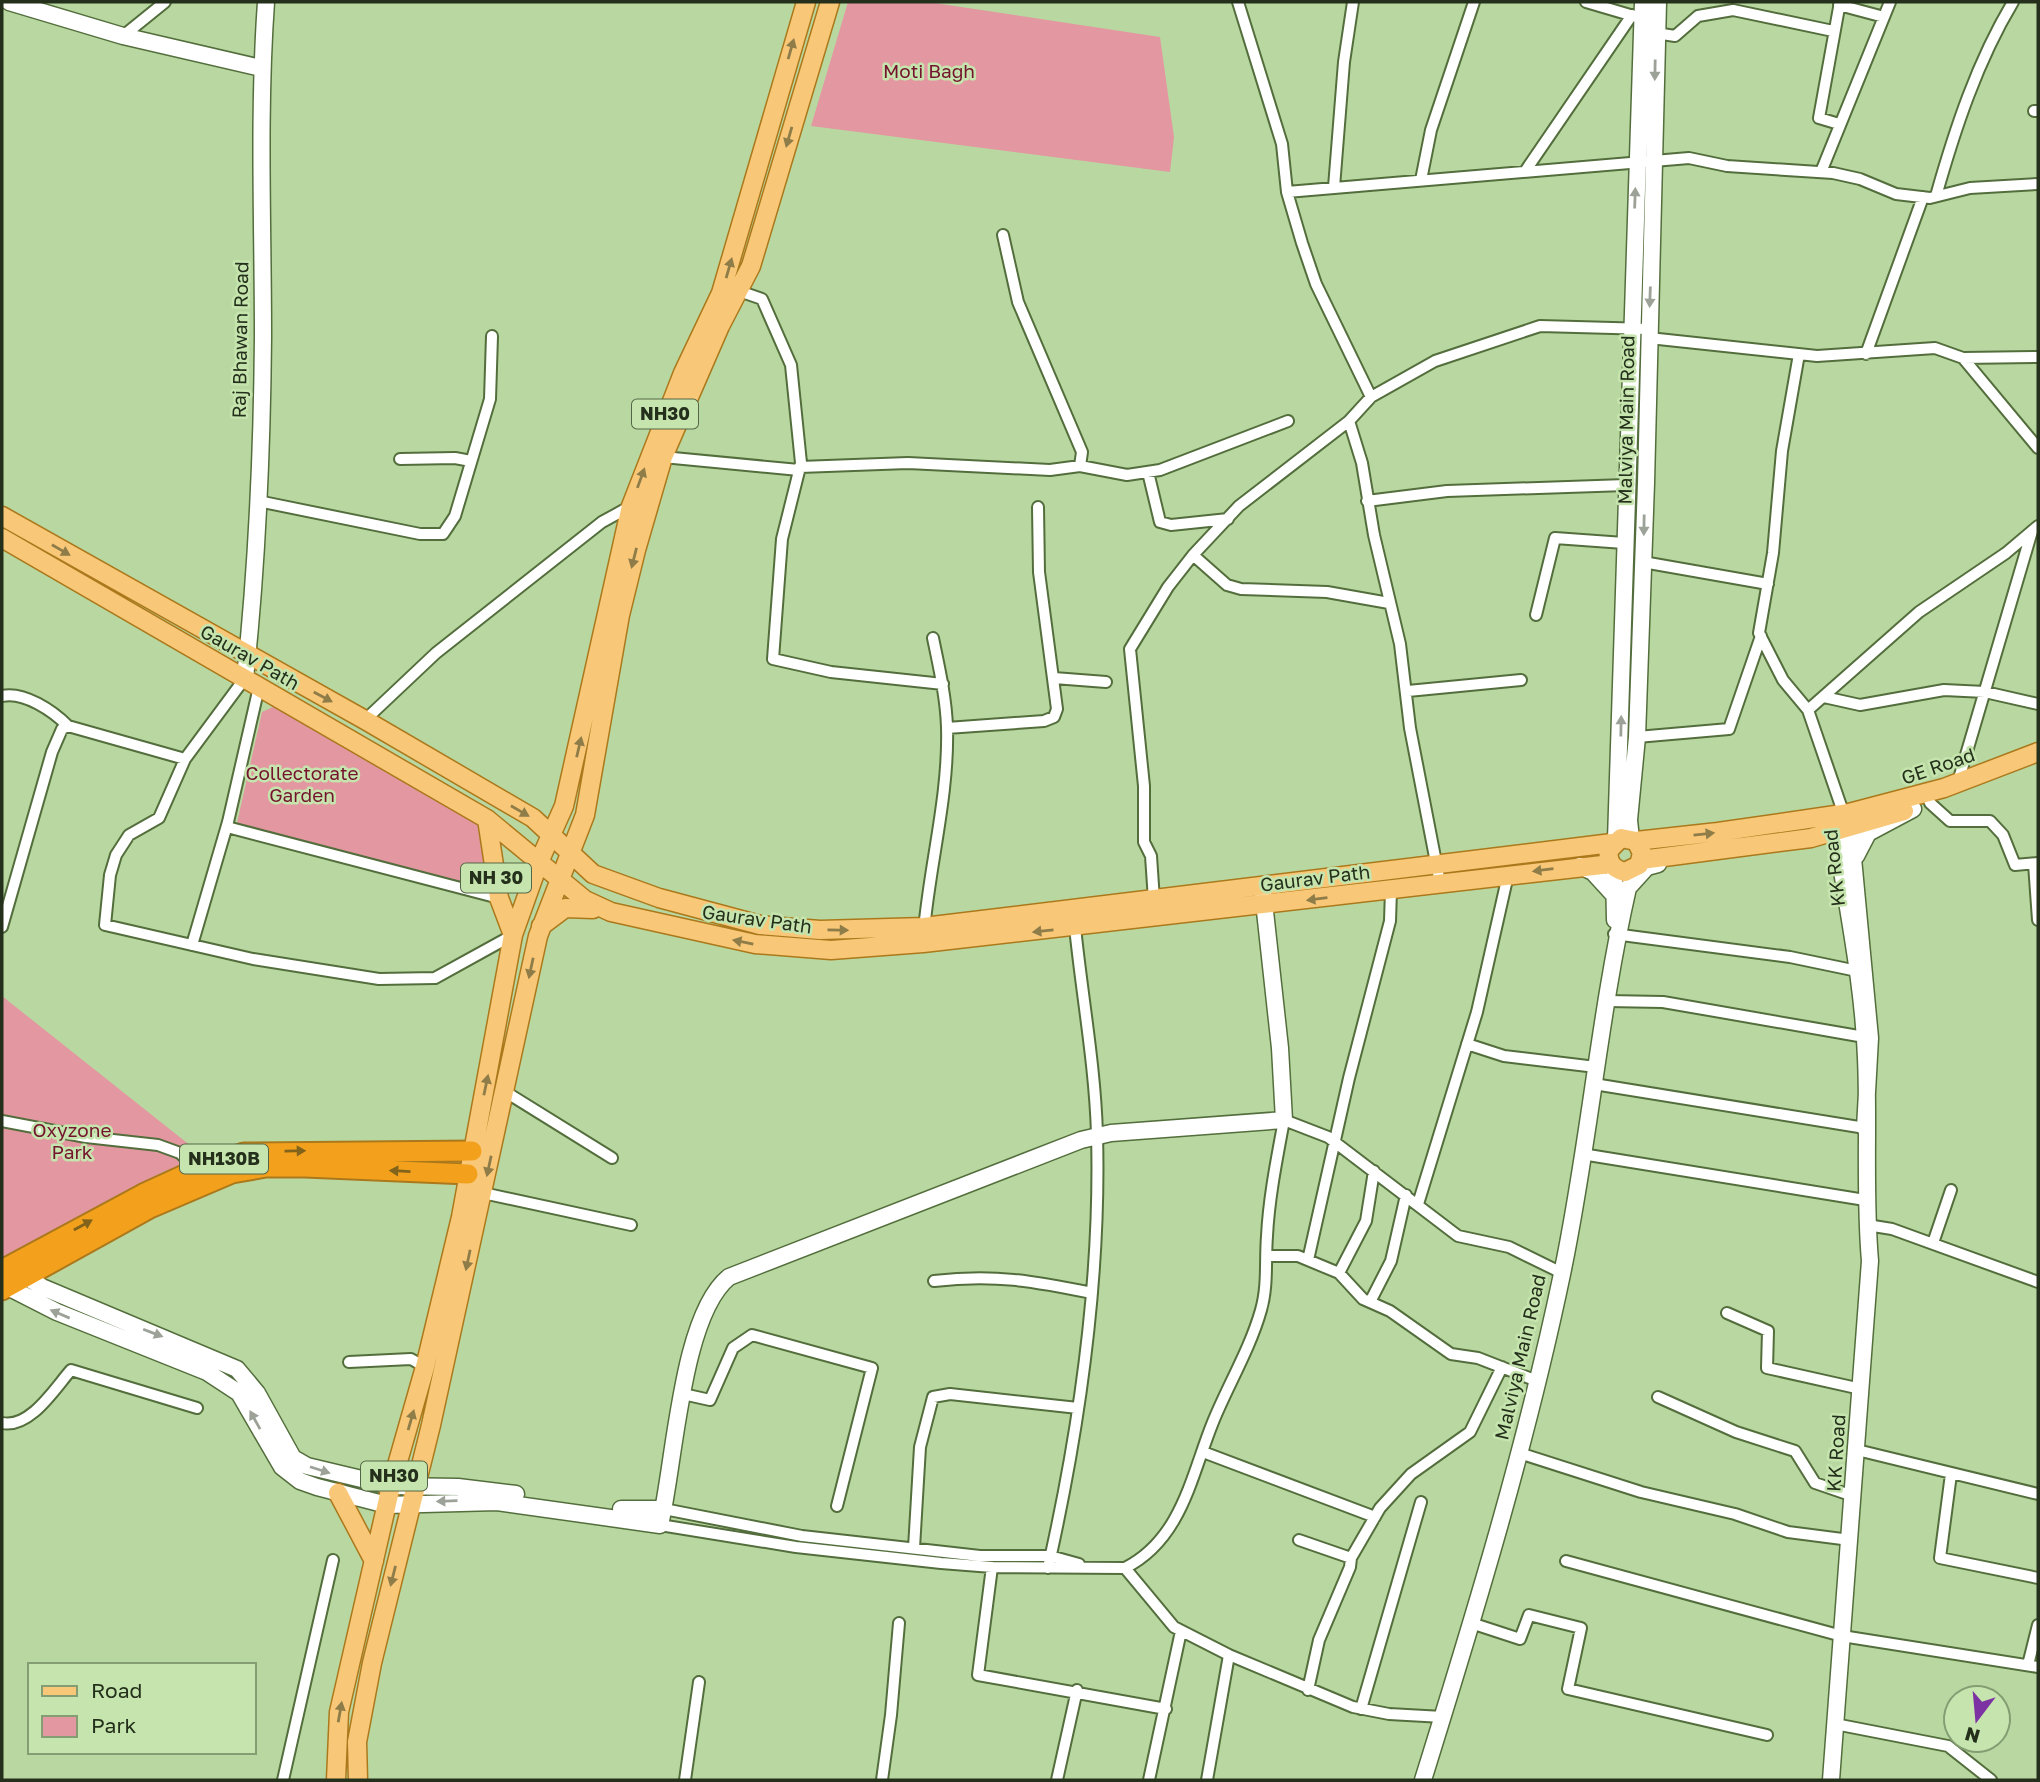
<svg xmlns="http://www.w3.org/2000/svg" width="2040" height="1782" viewBox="0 0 2040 1782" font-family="'Golos Text',sans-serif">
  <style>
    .green { fill: #e397a0 }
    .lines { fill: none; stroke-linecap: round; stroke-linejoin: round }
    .street-casing { stroke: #536e3c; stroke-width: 14 }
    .secondary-casing { stroke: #536e3c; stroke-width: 19 }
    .primary-casing { stroke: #ab791c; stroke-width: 21 }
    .highway-casing { stroke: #ab791c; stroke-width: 23 }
    .street { stroke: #fff; stroke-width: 10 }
    .secondary { stroke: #fff; stroke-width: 16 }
    .primary { stroke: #f8c777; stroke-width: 18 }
    .highway { stroke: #f3a11c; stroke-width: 19 }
    .oneway { fill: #8e7c49 }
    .oneway2 { fill: #9ca298 }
    .oneway3 { fill: #81631b }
    .labels { text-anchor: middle; stroke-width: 5; stroke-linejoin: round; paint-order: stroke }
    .shield { fill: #c6e5ae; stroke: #556647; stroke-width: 2 }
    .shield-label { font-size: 18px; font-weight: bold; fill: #24301b }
    .park-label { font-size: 19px; fill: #74132d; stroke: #c6e5ae }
    .street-label { font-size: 19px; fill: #24301b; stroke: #c6e5ae }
  </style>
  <rect width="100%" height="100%" fill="#b9d8a1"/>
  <!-- green -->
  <path class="green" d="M 848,2 L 928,2 L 1160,37 L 1174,137 L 1170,172 L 811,126 Z
    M 275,706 L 477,820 L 488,889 L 237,823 L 262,712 Z
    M 2,996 L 206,1158 L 163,1172 L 2,1259 Z"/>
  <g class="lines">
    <defs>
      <path id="street" d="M 1238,2 L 1282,144 L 1287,192 L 1302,243 L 1316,284 L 1371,397
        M 1586,2 L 1637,17
        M 1839,5 L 1884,17
        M 1656,33 L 1675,36 L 1698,16 L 1733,10 L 1833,31
        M 123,36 L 165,2
        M 2034,111 L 2038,111
        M 1839,124 L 1819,118 L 1840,2
        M 1526,170 L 1632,15
        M 1821,172 L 1890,2
        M 1421,180 L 1431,130 L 1474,2
        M 1334,187 L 1344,62 L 1353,2
        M 1287,192 L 1689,158 L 1727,166 L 1833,173 L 1860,179 L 1896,194 L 1930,198 L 1970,188 L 2038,184
        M 1936,196 C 1955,129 1977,62 2013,2
        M 1003,235 L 1018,302 L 1082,452 L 1080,466
        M 739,291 L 762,299 L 791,365 L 801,463 L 782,539 L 773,659 L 831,672 L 943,684
        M 1649,338 L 1817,356 L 1935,348 L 1963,358 L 2038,357
        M 1799,354 L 1782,451 L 1773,553 L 1759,633 L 1783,680 L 1808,710 L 1841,806
        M 1866,354 L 1923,197
        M 1963,358 L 2038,448
        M 1349,421 L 1362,463 L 1374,535 L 1400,644 L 1410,728 L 1440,883
        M 663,457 L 799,470
        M 400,459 L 455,458 L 471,461
        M 800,467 L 908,463 L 1050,470 L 1080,466 L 1127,475 L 1160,470 L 1288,421
        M 1148,472 L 1160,522 L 1171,525 L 1228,519
        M 258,501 L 420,534 L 443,534 L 455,516 L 490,399 L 492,336
        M 1367,501 L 1447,491 L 1626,485
        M 1193,555 L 1227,585 L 1241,589 L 1327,592 L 1389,603
        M 1643,562 L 1768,584
        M 1536,615 L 1555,538 L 1624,543
        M 245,678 L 185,759 L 159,818 L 129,835 L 116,855 L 110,875 L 105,925 L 253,959 L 379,979 L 435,978 L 513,935
        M 1054,678 L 1106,682
        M 1408,691 L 1521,680
        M 2,696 C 24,691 53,711 68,726 L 185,759
        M 1824,697 L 1860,705 L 1944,690 L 1985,692 L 2038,704
        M 1808,710 L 1919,612 L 2006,553 L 2038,526
        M 365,720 L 436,653 L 602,522 L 631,506
        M 947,728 L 1044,721 L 1054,717 L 1057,709 L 1039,572 L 1038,507
        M 1637,737 L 1729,729 L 1761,636
        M 1958,782 L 2032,531
        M 1926,793 L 1930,803 L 1950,821 L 1990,821 L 2003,835 L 2015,865 L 2038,863
        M 227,827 L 499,898
        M 2034,864 L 2038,920
        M 1154,900 L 1151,856 L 1144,842 L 1144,786 L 1130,649 L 1168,587 L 1193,555 L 1239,506 L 1349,421 L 1371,397 L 1435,361 L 1540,326 L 1649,329
        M 2,927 L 52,752 L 62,729 L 68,726
        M 924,930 C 930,863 949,795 947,727 C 946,697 939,667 933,638
        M 1614,934 L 1790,957 L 1862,972
        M 192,945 L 228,822 L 259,687
        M 1607,1001 L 1663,1002 L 1870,1038
        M 1467,1044 L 1504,1056 L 1596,1067
        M 1594,1084 L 1865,1128
        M 504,1091 L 612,1158
        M 2,1121 L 86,1137 L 158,1145 L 180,1153 L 186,1159 L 191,1175
        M 1582,1154 L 1865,1200
        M 483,1193 L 631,1225
        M 1418,1204 L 1477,1012 L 1508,875
        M 1867,1225 L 1892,1229 L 2038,1282
        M 1933,1243 L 1951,1190
        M 1267,1256 L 1298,1256 L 1339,1273 L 1363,1299 L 1390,1311 L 1451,1354 L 1478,1358 L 1537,1381
        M 1308,1260 L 1349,1078 L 1390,921 L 1391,890
        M 1339,1273 L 1366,1221 L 1374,1171
        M 934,1281 C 994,1274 1034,1281 1092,1293
        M 1370,1302 L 1391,1261 L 1406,1195
        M 1727,1313 L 1768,1331 L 1767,1368 L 1861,1389
        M 349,1362 L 411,1359 L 425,1367
        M 683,1394 L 710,1400 L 733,1348 L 752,1335 L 872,1368 L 837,1506
        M 1658,1397 L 1736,1432 L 1795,1451 L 1815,1483 L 1853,1496
        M 2,1423 C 30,1429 55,1388 71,1370 L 197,1408
        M 1857,1450 L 2038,1494
        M 1203,1452 L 1375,1517
        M 1519,1453 L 1641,1492 L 1735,1514 L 1788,1532 L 1850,1540
        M 1951,1474 L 1940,1558 L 2038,1578
        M 664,1509 L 802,1536 L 980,1556 L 1050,1556 L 1079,1564
        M 660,1525 L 796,1547 L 941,1563 L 992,1567 L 1125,1568 C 1182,1539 1191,1476 1213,1422 C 1228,1385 1250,1349 1261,1310 C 1268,1286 1265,1261 1267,1236 C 1269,1197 1277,1158 1284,1120 L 1328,1137 L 1458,1236 L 1509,1247 L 1562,1273
        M 1299,1540 L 1351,1558 L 1350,1567 L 1319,1640 L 1308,1690
        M 914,1548 L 920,1447 L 933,1397 L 950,1394 L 1078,1408
        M 1351,1558 L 1380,1508 L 1411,1474 L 1470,1432 L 1502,1367
        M 1566,1561 L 1842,1636 L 2038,1667
        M 992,1567 L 978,1675 L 1166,1709
        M 1048,1568 C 1080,1426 1101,1280 1097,1134 C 1095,1065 1082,996 1075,927
        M 1125,1568 L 1174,1627 L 1229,1655 L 1353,1707 L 1389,1714 L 1443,1717
        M 1471,1623 L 1520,1639 L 1529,1615 L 1581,1628 L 1568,1689 L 1767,1735
        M 2028,1665 L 2038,1625
        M 1361,1709 L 1421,1502
        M 1835,1724 L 1948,1746 L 1991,1780
        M 283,1780 L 333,1560
        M 685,1780 L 699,1682
        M 882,1780 L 891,1715 L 899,1623
        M 1057,1780 L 1077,1690
        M 1149,1780 L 1181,1631
        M 1207,1780 L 1229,1655"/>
      <path id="secondary" d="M 9,2 L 123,36 L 261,68
        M 245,678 C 257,566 262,451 263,337 C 263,225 258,114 266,2
        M 1849,816 L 1870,1038 L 1865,1128
        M 1631,839 L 1629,820 L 1637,737 L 1646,483 L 1658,2
        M 1616,840 L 1643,2
        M 1856,856 L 1868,833 L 1913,809
        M 1580,866 L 1593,872 L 1614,895
        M 1614,868 L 1615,920
        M 17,1271 L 42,1287 L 237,1369 L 257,1393 L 293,1458 L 307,1466 L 391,1486 L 458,1487 L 516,1494
        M 2,1284 L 57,1312 L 207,1372 L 239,1393 L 282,1467 L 300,1481 L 317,1487 L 387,1505 L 497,1502 L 660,1525 C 675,1462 681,1316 729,1277 L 1081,1140 L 1111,1133 L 1284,1120 L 1280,1048 L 1263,893
        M 621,1509 L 664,1509
        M 1423,1780 C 1475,1613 1526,1446 1562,1274 C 1589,1146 1599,1015 1628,888 L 1647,867 L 1658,864
        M 1831,1780 L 1870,1261 C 1864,1193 1869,1126 1866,1058 C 1863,978 1845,899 1834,819"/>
      <path id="primary" d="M 2,516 L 365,720 L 533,818 L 593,874 L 659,898 L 760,925 L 820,930 L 924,927 L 1612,843
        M 2,538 L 487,819 L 585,900 L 611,912 L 755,944 L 831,950 L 923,943 L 1611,864
        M 487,819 L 499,898 L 513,935
        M 1636,841 L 1642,853 L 1639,865 L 1625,872 C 1613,869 1607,862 1609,850 L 1621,838 L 1636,841 L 1718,832 L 1849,813 L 1944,788 L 2038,752
        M 1641,860 L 1811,838 L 1904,811
        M 541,926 L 565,908 L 593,909
        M 338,1493 L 374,1561
        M 336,1780 L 339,1712 L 391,1486 L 425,1367 L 461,1217 L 513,935 L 539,862 L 564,806 L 631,506 L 683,373 L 721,293 L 806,2
        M 358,1780 L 357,1742 L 372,1663 L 431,1425 L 538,936 L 585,815 L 620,615 L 636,550 L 663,457 L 720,326 L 751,266 L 830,2"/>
      <path id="highway" d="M 2,1270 L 143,1194 L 202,1167 L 244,1153 L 472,1151
        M 2,1290 L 150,1208 L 232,1173 L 266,1167 L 305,1167 L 468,1174"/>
    </defs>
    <!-- street casing -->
    <use href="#street" class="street-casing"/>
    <!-- secondary casing -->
    <use href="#secondary" class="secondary-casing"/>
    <!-- primary casing -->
    <use href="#primary" class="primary-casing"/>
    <!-- highway casing -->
    <use href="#highway" class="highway-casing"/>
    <!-- street -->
    <use href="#street" class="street"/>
    <!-- secondary -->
    <use href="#secondary" class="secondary"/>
    <!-- primary -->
    <use href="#primary" class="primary"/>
    <!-- highway -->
    <use href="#highway" class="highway"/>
  </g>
  <!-- one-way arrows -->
  <defs><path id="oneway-solid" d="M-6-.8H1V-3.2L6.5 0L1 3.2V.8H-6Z" transform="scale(1.75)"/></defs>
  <g class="oneway">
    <use href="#oneway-solid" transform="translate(791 49) rotate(-74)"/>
    <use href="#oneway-solid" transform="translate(789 137) rotate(106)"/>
    <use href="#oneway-solid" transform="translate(729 268) rotate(-74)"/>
    <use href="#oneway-solid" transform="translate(641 478) rotate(-70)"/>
    <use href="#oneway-solid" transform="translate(61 550) rotate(30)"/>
    <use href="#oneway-solid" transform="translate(634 558) rotate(104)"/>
    <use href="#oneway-solid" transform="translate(323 697) rotate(28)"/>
    <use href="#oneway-solid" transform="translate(579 747) rotate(-77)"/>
    <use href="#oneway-solid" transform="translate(520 811) rotate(30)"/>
    <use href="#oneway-solid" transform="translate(1704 834) rotate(-6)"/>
    <use href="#oneway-solid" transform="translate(1543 870) rotate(173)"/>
    <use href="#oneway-solid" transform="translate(1317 899) rotate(173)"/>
    <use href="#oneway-solid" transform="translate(838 930) rotate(1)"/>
    <use href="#oneway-solid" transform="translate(1043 931) rotate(174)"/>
    <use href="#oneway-solid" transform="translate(743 942) rotate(-169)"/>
    <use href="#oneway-solid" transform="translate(531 968) rotate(102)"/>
    <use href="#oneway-solid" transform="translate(486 1085) rotate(-78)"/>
    <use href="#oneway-solid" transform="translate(489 1166) rotate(102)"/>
    <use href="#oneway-solid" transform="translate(468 1260) rotate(102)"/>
    <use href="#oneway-solid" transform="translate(411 1420) rotate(-74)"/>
    <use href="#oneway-solid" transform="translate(393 1576) rotate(104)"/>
    <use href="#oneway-solid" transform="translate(340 1712) rotate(-80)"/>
  </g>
  <g class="oneway2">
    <use href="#oneway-solid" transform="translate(1655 70) rotate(91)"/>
    <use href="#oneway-solid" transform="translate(1635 198) rotate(-88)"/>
    <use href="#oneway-solid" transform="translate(1650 297) rotate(92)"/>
    <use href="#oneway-solid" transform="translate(1644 525) rotate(91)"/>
    <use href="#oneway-solid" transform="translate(1621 726) rotate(-89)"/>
    <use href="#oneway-solid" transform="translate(60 1314) rotate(-157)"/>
    <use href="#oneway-solid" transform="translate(153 1333) rotate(21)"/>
    <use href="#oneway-solid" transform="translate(255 1420) rotate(-119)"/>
    <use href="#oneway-solid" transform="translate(320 1470) rotate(18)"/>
    <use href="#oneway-solid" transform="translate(447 1501) rotate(178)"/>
  </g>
  <g class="oneway3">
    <use href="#oneway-solid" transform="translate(295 1151) rotate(-1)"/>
    <use href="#oneway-solid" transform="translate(400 1171) rotate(-177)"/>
    <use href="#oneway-solid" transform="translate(83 1225) rotate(-29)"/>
  </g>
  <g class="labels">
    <!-- shield labels -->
    <g class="shield">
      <rect x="632" y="399.5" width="66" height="29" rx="5"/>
      <rect x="461" y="863.5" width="70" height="29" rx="5"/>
      <rect x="180" y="1144.5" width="88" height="29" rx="5"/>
      <rect x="361" y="1461.5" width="66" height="29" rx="5"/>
    </g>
    <g class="shield-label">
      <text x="665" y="420">NH30</text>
      <text x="496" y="884">NH 30</text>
      <text x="224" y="1165">NH130B</text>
      <text x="394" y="1482">NH30</text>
    </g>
    <!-- park labels -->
    <g class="park-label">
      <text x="929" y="78">Moti Bagh</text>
      <text x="302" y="780">Collectorate<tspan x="302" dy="22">Garden</tspan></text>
      <text x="72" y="1137">Oxyzone<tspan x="72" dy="22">Park</tspan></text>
    </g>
    <!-- street labels -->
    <g class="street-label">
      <text transform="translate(240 340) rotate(-89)" y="7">Raj Bhawan Road</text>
      <text transform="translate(1626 420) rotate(-89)" y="7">Malviya Main Road</text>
      <text transform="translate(250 657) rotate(30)" y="7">Gaurav Path</text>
      <text transform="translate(1938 766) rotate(-19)" y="7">GE Road</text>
      <text transform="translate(1834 868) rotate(-96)" y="7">KK Road</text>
      <text transform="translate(1315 878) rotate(-7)" y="7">Gaurav Path</text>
      <text transform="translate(757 919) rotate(8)" y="7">Gaurav Path</text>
      <text transform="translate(1520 1357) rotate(-77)" y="7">Malviya Main Road</text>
      <text transform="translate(1836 1453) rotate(-86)" y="7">KK Road</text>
    </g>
  </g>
  <!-- border -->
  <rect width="2040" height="1782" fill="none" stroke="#24301b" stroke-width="7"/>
  <!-- legend -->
  <rect x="28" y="1663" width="228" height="91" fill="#c6e5ae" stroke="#859d73" stroke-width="2"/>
  <rect x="42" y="1686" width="35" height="10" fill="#f8c777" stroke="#859d73" stroke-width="2"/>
  <text x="91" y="1698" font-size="21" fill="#24301b">Road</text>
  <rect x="42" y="1716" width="35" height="21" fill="#e397a0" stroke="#859d73" stroke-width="2"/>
  <text x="91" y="1733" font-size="21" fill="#24301b">Park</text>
  <!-- north arrow -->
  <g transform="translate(1977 1719) rotate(196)"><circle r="33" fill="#c6e5ae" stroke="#859d73" stroke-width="2"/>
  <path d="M0-5L12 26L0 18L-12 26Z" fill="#7d32a4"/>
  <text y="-10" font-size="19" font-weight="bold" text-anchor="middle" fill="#24301b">N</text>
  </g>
</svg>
